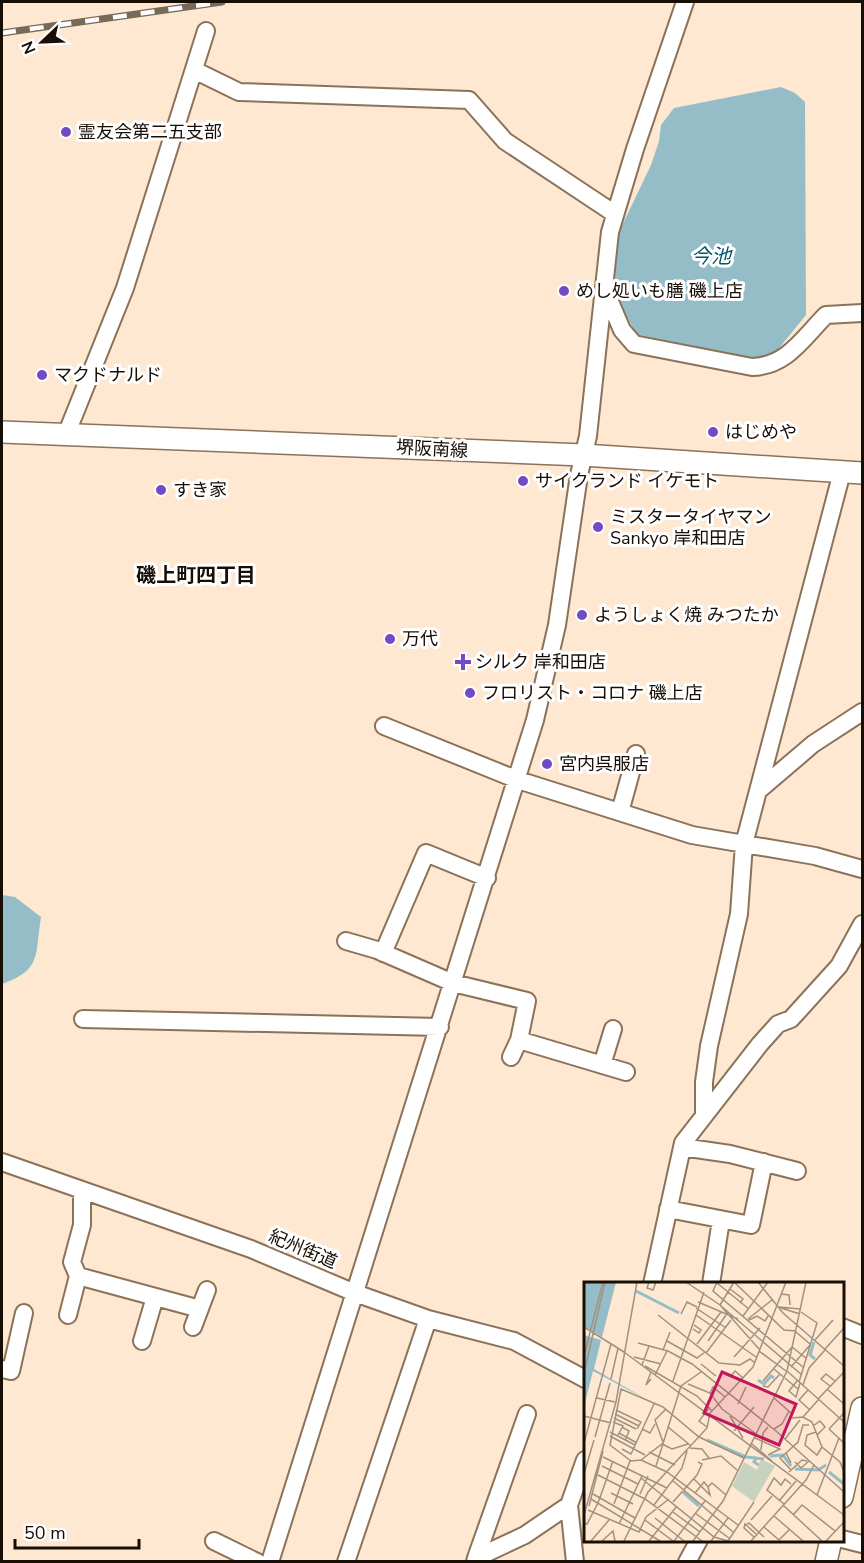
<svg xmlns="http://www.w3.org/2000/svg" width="864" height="1563" viewBox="0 0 864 1563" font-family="'Nunito Sans','Noto Sans JP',sans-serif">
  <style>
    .water { fill: #95bdc8 }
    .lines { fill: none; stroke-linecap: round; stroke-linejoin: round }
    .minor-casing { stroke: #8b7259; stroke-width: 20 }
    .major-casing { stroke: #8b7259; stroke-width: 24 }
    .minor { stroke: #fff; stroke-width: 16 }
    .major { stroke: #fff; stroke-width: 21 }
    .rail-casing { stroke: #786a5b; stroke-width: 7 }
    .rail { stroke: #fff; stroke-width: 4.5; stroke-dasharray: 14; stroke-linecap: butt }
    .poi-dot { fill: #724bc4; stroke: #fff; stroke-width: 2 }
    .labels { text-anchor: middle; stroke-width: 6; stroke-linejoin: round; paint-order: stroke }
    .poi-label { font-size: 18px; fill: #170e05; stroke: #fff; text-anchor: start }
    .street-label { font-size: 18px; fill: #170e05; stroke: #fff }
    .water-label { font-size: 20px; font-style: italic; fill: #005768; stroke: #fff }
    .neighbourhood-label { font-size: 20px; font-weight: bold; fill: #170e05; stroke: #fff }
    .inset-river { fill: none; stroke: #95bdc8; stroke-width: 3 }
    .inset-road { fill: none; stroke: #a2917f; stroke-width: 1.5 }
    .view { fill: #c2185b; fill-opacity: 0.15; stroke: #c2185b; stroke-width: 3 }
    .inset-edge { fill: none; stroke: #170e05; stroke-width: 3 }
  </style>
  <rect width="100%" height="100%" fill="#fee8d1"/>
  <!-- water -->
  <path class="water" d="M 781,87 L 795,93 L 805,102 L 806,315 L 771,358 L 759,360 L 636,334 L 612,288 L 618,234 L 651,165 L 659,141 L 661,125 L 674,108 Z
    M 2,895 L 15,897 L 41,917 C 35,955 42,970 2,984 Z"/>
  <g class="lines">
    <defs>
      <path id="minor" d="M 194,70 L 239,92 L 469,100 L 505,141 L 615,214
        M 605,290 L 622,330 L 634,344 L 752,367 C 787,366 803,338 826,315 L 862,313
        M 66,435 L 125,288 L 206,31
        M 384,726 L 518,780 L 692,835 L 815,856 L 862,869
        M 758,791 L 813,744 L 862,712
        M 620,812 L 636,754
        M 346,941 L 377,950 L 453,983 L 527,1001 L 519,1040 L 626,1072
        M 383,953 L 426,853 L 487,878
        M 83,1019 L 440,1027
        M 511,1057 L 519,1040
        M 602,1065 L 613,1029
        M 704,1116 L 760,1044 L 778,1024 L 791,1019 L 839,966 L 862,924
        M 682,1147 L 730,1154 L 797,1171
        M 2,1162 L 251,1249 L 355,1293 L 428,1319 L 514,1341 L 585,1379
        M 82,1192 L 82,1225 L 72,1262 L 78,1276 L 200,1309
        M 668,1209 L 751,1225 L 764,1162
        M 652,1284 L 683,1143 L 704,1116 L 704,1082 L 709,1046 L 739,914 L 744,844 L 842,472
        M 711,1284 L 721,1220
        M 68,1315 L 78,1276
        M 193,1327 L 207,1290
        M 842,1327 L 862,1335
        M 142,1341 L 155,1297
        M 2,1369 L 11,1371 L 24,1313
        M 569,1505 L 575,1562
        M 842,1539 L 862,1544
        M 214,1541 L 257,1562
        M 476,1558 L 527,1414
        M 270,1562 L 535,720 L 557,625 L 579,475 L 588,436 L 610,232 L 635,149 L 685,2
        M 346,1562 L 428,1319
        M 475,1562 L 476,1558 L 525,1535 L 569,1505 L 585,1460
        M 687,1562 L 699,1540"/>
      <path id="major" d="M 2,432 L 583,455 L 862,473
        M 842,1497 L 862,1408
        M 826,1562 L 831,1540"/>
    </defs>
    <!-- minor casing -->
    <use href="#minor" class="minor-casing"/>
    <!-- major casing -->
    <use href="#major" class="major-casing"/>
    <!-- minor -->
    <use href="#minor" class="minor"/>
    <!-- major -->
    <use href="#major" class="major"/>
    <defs>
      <path id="rail" d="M 2,33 L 222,2"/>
    </defs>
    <!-- rail casing -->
    <use href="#rail" class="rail-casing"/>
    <!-- rail -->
    <use href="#rail" class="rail"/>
  </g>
  <!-- markers -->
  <g class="poi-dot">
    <circle cx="66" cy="132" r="6"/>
    <circle cx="564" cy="291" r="6"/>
    <circle cx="42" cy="375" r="6"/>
    <circle cx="713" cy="432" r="6"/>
    <circle cx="523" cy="481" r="6"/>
    <circle cx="161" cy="490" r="6"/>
    <circle cx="598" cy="527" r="6"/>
    <circle cx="582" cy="615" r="6"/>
    <circle cx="390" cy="639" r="6"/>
    <path d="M460 653h6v6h6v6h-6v6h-6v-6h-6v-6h6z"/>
    <circle cx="470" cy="693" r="6"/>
    <circle cx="547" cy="764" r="6"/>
  </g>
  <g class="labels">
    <!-- poi labels -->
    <g class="poi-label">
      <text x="78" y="138">霊友会第二五支部</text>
      <text x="576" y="297">めし処いも膳 磯上店</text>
      <text x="54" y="381">マクドナルド</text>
      <text x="725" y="438">はじめや</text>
      <text x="535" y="487">サイクランド イケモト</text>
      <text x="173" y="496">すき家</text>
      <text x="610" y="523">ミスタータイヤマン<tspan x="610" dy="21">Sankyo 岸和田店</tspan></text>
      <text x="594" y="621">ようしょく焼 みつたか</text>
      <text x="402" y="645">万代</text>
      <text x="475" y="668">シルク 岸和田店</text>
      <text x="482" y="699">フロリスト・コロナ 磯上店</text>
      <text x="559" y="770">宮内呉服店</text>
    </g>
    <!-- street labels -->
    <g class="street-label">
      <text transform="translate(432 449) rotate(3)" y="6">堺阪南線</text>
      <text transform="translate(303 1249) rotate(23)" y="6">紀州街道</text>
    </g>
    <!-- water labels -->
    <g class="water-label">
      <text x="711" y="263">今池</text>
    </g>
    <!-- neighbourhood labels -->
    <g class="neighbourhood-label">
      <text x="196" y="582">磯上町四丁目</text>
    </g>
  </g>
  <!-- overview -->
  <g transform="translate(584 1282)">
    <rect width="260" height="260" fill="#fee8d1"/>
    <path d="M 177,177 L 191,184 L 170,220 L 148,204 L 160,180 L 173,188 Z" fill="#c7d3bf"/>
    <path d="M 0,0 L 32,0 L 18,55 L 0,44 ZM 0,53 L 17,58 L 10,87 L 67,120 L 9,89 L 0,125 Z" fill="#95bdc8"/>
    <path class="inset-river" d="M 52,9 L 95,31M 230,60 L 226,73 L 231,77M 174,98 L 180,102 L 187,94 L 190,96M 123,158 L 162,175 L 172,176M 186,174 L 199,173 L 207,184M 175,183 L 170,180 L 172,176 L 180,177M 211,187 L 234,188 L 242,183M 245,190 L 260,202M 99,210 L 115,224"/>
    <path class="inset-road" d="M 65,0 L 63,6 L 69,8 L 72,0M 102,0 L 136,23 L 175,67M 133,0 L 129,9 L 220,86M 150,0 L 200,48 L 212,49M 174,0 L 199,31 L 260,84M 133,1 L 165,27M 146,7 L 159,17 L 156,21M 197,12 L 205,13 L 206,23M 114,20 L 154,37M 136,23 L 150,0M 137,24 L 218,93M 195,25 L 216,27M 112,26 L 142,46M 197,26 L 216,32M 97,32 L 103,20 L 113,25M 74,33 L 135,81 L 156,83 L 166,77 L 171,81M 112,33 L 172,75M 159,34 L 184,0M 164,37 L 188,18M 165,38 L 173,34 L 181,39 L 184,34M 0,45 L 40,70M 109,47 L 115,51 L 117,48 L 110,43M 212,50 L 226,62M 231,58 L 249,38M 83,59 L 113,76 L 121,70M 124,59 L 142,33M 54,61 L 84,69 L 108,82 L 192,149 L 260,210M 113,62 L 137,30M 241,67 L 260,46M 79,68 L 86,50M 175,69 L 202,89M 40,70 L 260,233M 122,71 L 147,38M 0,74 L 19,0M 50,75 L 77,82M 150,75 L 176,46M 117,82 L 132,94M 58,83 L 65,64M 61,84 L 113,114 L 128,129M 207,85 L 226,63M 190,87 L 214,107M 203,89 L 260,140M 0,91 L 21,0M 143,91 L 147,94 L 151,89 L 159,96M 71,93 L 83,69M 27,97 L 34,66M 67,97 L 62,103 L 67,90M 89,99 L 120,10M 179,99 L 208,65 L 223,77M 213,99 L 205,109 L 212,115 L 216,101M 215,100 L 233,41 L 217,30M 104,102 L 126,111 L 138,127 L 171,151M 219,103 L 225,86 L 241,68M 179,104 L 184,105 L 196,92M 246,104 L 237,97 L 242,92 L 251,99M 243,107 L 260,122M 224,108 L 215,118 L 226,128M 126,111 L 129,105 L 141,115M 13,116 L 31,120M 190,116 L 207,131M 234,117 L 260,90M 154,122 L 162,105M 32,128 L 57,140 L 53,147M 31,132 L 55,144M 0,134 L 27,141M 146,134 L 159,156M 219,135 L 235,117M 30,136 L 52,147M 208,136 L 219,135 L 228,140 L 238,165 L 256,180 L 260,190M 29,140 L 39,144 L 34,153M 229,144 L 236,139 L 241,145 L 233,153M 38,145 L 45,149 L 41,159M 84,145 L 106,163M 123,145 L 115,139 L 126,125M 58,147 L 66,151 L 71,142M 190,147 L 198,142 L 205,129M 245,147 L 260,131M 245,147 L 260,161M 150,149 L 170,125M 26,150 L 51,163M 232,150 L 223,153 L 221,163 L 233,173 L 238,165M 35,151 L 53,161M 26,154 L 61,173M 11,155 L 26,101M 171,156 L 196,167 L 184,173M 201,157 L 216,138M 79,160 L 71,138 L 82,127M 0,161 L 27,62M 168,162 L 188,179M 106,166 L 118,167 L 125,176M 38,167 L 47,172 L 70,122M 177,168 L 179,151 L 184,145M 65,170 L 91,183M 202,171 L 196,176 L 207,188M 19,175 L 83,206M 57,178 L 78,162 L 88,167 L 104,162M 118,178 L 137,174 L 153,188M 211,180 L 217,186 L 225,179M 207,181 L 202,171 L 214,160 L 219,143 L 225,143M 18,184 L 54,202M 72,184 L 97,104 L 117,90M 205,190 L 218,178 L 223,179M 0,192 L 10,158M 14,193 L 61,217 L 118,259M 57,196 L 130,255 L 144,259M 110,197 L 126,213 L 124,205M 88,198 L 149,250M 27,211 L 49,222M 111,211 L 120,200 L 124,205 L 128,201 L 142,213M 9,212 L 51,236M 56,212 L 64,194M 233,213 L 255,156M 7,217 L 76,259M 195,219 L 212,199M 89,220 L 113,193 L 118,182 L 114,180M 30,222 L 46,179M 200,222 L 183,208 L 190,196 L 197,203 L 201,197 L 207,202M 70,223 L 98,186 L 103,169M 199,223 L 238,259M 5,224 L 19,169M 4,228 L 55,250 L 62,235 L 85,217M 89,230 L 116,250M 111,231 L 145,256M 0,233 L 32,120 L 53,0M 209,233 L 218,223 L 251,249M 190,234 L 219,259M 71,236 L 100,259M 61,238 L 89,259M 167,238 L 188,214M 0,241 L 3,242 L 14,221 L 29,179M 35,242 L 58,194M 154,243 L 83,190 L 57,178 L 47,179 L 26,163 L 37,107 L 79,125 L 115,155 L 160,176M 162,243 L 165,241 L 180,255M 180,245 L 195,258 L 205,248M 170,255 L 160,246 L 161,242 L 172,252M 7,259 L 25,238M 18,259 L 29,249 L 31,259M 40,259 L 64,210 L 123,146 L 126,131 L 169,85 L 202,0M 65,259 L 93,224M 90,259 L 121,219M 109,259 L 139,219 L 203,89 L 222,0M 127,259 L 144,236M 144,259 L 170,220M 167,259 L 222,198 L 230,183M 242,259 L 260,240"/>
    <path class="view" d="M 138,90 L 212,122 L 195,163 L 120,131 Z"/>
    <rect width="260" height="260" class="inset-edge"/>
  </g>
  <!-- border -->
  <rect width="864" height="1563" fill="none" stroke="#170e05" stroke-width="6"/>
  <!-- north arrow -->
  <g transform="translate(42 42) rotate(247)" stroke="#ffffff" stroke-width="4.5" paint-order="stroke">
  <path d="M0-4.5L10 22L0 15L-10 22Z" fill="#170e05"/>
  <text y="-9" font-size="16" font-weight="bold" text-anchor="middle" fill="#170e05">N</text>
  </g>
  <!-- scale -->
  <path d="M15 1539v9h124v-9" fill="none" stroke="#170e05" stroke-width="3"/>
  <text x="24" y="1539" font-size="18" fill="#170e05" stroke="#ffffff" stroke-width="4.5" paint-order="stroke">50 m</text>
</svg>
